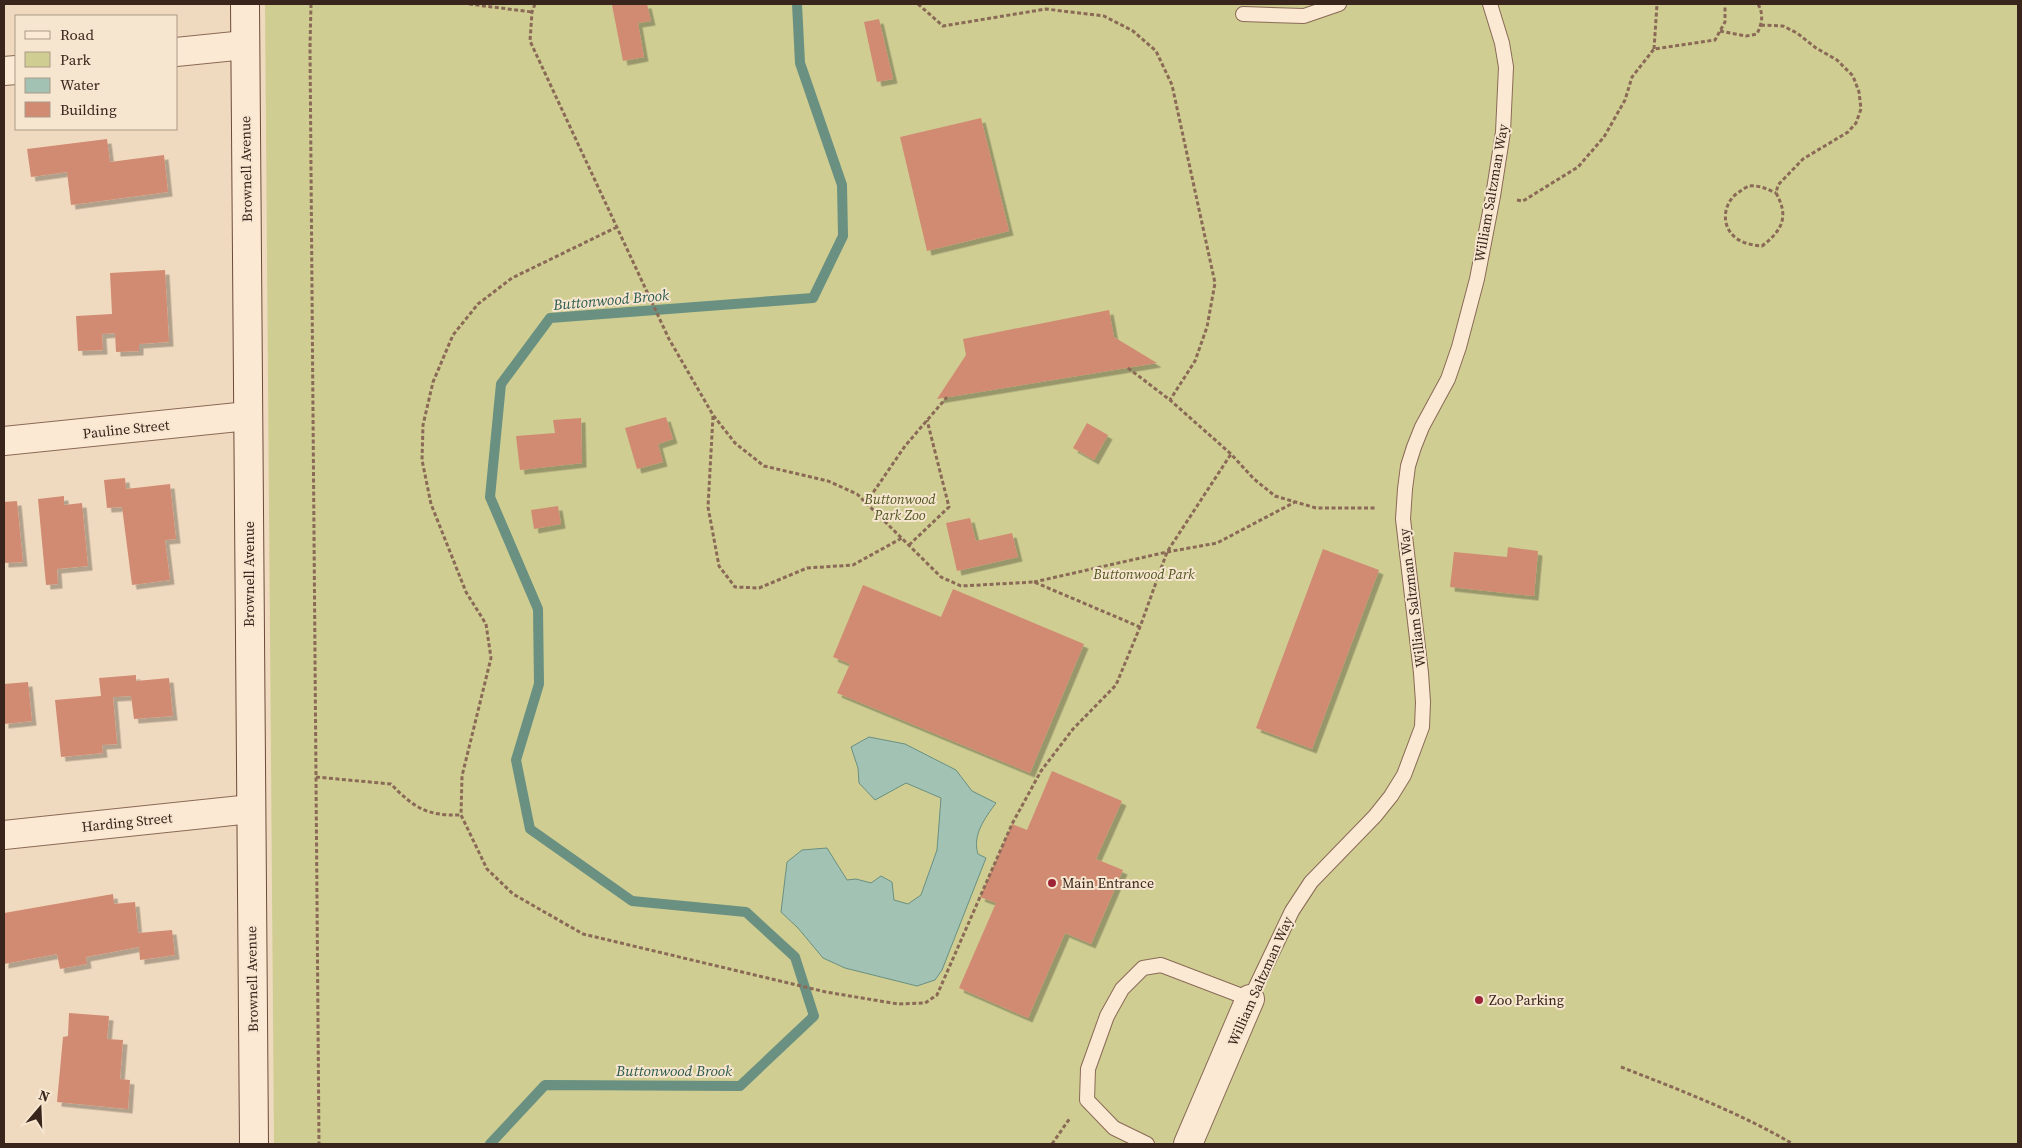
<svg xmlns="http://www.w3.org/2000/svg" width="2022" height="1148" viewBox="0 0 2022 1148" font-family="'Source Serif 4',serif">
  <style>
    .green { fill: #cfcd92 }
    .water { fill: #a2c2b4; stroke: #699081 }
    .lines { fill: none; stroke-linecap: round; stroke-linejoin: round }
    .stream { stroke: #699081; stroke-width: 10 }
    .building { fill: #d18b72; filter: url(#shadow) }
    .service-casing { stroke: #8a6a56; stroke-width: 16 }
    .minor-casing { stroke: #8a6a56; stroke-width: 30 }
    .secondary-casing { stroke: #6c4b3a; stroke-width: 30 }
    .path { stroke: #8a6a56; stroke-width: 3; stroke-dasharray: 4 2.5; stroke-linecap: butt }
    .service { stroke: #fbe9d3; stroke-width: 14 }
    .minor { stroke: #fbe9d3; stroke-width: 28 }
    .secondary { stroke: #fbe9d3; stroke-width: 28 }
    .poi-dot { fill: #9d2336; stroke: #f7e6cf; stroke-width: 2 }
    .labels { text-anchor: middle; stroke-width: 4; stroke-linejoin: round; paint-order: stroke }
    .street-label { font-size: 14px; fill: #39251c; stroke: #f7e6cf }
    .park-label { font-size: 14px; font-style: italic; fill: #515621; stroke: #f7e6cf }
    .poi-label { font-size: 14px; fill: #39251c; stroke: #f7e6cf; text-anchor: start }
    .water-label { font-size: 15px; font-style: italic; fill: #2a5a4f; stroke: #f7e6cf }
  </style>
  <defs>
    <filter id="shadow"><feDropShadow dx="4.5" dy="4.5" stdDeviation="0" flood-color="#0004"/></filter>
  </defs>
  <rect width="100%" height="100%" fill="#f0dabf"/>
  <!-- green -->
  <path class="green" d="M 265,4 L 2018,4 L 2018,1144 L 274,1144 Z"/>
  <!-- water -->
  <path class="water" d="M 869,737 L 905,744 L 956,770 L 972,791 L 996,803 C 985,818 972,835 978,854 L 986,858 L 942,970 L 935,980 L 917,986 L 845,968 L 823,958 L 798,928 L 781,912 L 787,862 L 802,850 L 827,848 L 847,880 L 856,879 L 871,883 L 881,876 L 892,882 L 894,900 L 908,904 L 921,895 L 937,850 L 941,798 L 906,783 L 875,800 L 859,783 L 858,768 L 851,747 Z"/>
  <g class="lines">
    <!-- stream -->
    <path class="stream" d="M 490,1144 L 545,1085 L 740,1086 L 814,1016 L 795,957 L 746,912 L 632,901 L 530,829 L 516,760 L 539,684 L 538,609 L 490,497 L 501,384 L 550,318 L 813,298 L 843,236 L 842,185 L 800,63 L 797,4"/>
  </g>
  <!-- building -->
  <path class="building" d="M 619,4 L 647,4 L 651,21 L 638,23 L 644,57 L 623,61 L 612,5 Z
    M 879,19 L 893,79 L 877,82 L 864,22 Z
    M 981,118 L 1009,231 L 927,251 L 900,137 Z
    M 107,139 L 110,162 L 164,155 L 168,192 L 71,205 L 67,172 L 31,177 L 27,149 Z
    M 165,270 L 169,342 L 139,344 L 139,351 L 116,352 L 115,333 L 102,334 L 103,350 L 78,351 L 76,316 L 112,314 L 110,273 Z
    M 1109,310 L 1114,337 L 1157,363 L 937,399 L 966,355 L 963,339 Z
    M 666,417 L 673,439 L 658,444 L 663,462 L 637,469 L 625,428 Z
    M 581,418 L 582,463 L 520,470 L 516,436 L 555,433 L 553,420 Z
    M 1087,423 L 1108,435 L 1094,460 L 1073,448 Z
    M 125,478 L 126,489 L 170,484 L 176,539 L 165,540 L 170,580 L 132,585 L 122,507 L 107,508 L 104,480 Z
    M 64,496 L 64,505 L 82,503 L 88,566 L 57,569 L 58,584 L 46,585 L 38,499 Z
    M 17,501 L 23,562 L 4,563 L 4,502 Z
    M 558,506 L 561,524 L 534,529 L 531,510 Z
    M 970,518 L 976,541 L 1012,533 L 1018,557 L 957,571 L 946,523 Z
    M 1508,547 L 1538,551 L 1534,596 L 1450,587 L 1454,552 L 1507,557 Z
    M 1323,549 L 1379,570 L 1312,749 L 1256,728 Z
    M 863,585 L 941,617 L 953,589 L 1084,644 L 1030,773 L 837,693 L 850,664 L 833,657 Z
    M 136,675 L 136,681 L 169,678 L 173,716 L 134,719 L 131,696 L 113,697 L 117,744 L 102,745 L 103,753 L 61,757 L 55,700 L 101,696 L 99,678 Z
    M 28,682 L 32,721 L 4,724 L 4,684 Z
    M 1052,771 L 1122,801 L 1096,859 L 1123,870 L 1091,944 L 1065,933 L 1028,1018 L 959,988 L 996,903 L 980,897 L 1012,824 L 1027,830 Z
    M 113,894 L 114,904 L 135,902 L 138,933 L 172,930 L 175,955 L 140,960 L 139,947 L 86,957 L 87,964 L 60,969 L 57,954 L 4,964 L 4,913 Z
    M 69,1013 L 109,1016 L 107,1039 L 123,1040 L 120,1079 L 130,1080 L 128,1109 L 57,1102 L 63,1037 L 68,1036 Z"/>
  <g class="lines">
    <defs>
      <path id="service" d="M 1243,14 L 1304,16 L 1339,4
        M 1147,1144 L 1114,1128 L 1087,1100 L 1088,1069 L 1107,1016 L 1122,989 L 1143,968 L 1161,965 L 1250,999 L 1292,911 L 1311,882 L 1375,816 L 1391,796 L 1404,775 L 1422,727 L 1423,702 L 1421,673 L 1403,519 L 1405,489 L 1408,466 L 1414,447 L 1422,427 L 1448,379 L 1459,347 L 1477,279 L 1493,196 L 1503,132 L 1506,67 L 1502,43 L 1490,4"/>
      <path id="minor" d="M 176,52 L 245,45
        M 4,71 L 16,70
        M 4,441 L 248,416
        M 4,835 L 251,809
        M 1188,1144 L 1250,999"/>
      <path id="secondary" d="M 245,4 L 254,1144"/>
    </defs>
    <!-- service casing -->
    <use href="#service" class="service-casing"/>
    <!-- minor casing -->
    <use href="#minor" class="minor-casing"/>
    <!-- secondary casing -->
    <use href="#secondary" class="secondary-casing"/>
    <!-- path -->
    <path class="path" d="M 311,4 L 310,47 L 319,1144
      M 469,4 L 532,12
      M 535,4 L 532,12 L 530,41 L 669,339 L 713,415 L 735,443 L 764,466 L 828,481 L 857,494 L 941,577 L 961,586 L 1034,582 L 1140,627
      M 918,4 L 943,26 L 1046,9 L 1104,16 L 1133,31 L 1156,51 L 1172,85 L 1215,283 L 1207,327 L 1195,361 L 1170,400
      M 1761,25 L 1783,26 L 1797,33 L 1816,48 L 1837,60 L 1853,76 L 1859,92 L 1861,109 L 1856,123 L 1848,132 L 1803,159 L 1778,185 L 1776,193 C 1789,216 1783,230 1762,246 C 1753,245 1744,244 1736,238 C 1720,226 1723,202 1739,192 C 1742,190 1746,187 1749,186 C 1759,185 1767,189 1776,193
      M 1720,31 L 1746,36 L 1757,34 C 1762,23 1764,15 1758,4
      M 1654,49 L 1657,4
      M 1517,200 L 1523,201 L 1578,167 L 1604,137 L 1625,100 L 1632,77 L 1654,49 L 1715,40 L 1725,22 L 1725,4
      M 617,227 L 512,278 L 478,304 L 453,335 L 433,382 L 423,425 L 422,460 L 431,504 L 466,592 L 486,624 L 491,658 L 462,776 L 461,815 L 487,869 L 513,894 L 583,934 L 826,992 L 898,1004 L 925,1003 L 937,995 L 1012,824 L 1041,771 L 1073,729 L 1116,685 L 1140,627 L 1167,552 L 1231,454
      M 1128,368 L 1170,400 L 1231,454 L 1254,479 L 1275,496 L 1316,508 L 1377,508
      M 713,416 L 708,507 L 719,566 L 735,587 L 759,588 L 807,568 L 853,565 L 902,538
      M 866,503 L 905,446 L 947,397
      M 909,545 L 949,507 L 927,420
      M 1034,582 L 1167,552 L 1217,543 L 1295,502
      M 316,777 L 391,784 C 414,808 427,816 461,815
      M 1621,1067 C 1680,1090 1738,1112 1793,1144
      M 1052,1144 L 1070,1118"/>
    <!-- service -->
    <use href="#service" class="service"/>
    <!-- minor -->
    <use href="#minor" class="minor"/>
    <!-- secondary -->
    <use href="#secondary" class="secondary"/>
  </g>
  <!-- markers -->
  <g class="poi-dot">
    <circle cx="1052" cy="883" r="5"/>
    <circle cx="1479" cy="1000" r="5"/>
  </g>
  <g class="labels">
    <!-- street labels -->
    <g class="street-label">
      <text transform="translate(246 169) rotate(-91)" y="5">Brownell Avenue</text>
      <text transform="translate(1491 193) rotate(-80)" y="5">William Saltzman Way</text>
      <text transform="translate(126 429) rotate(-6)" y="5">Pauline Street</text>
      <text transform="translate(249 574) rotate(-90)" y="5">Brownell Avenue</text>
      <text transform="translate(1412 598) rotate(-97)" y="5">William Saltzman Way</text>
      <text transform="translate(127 822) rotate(-6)" y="5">Harding Street</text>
      <text transform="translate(252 979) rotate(-91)" y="5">Brownell Avenue</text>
      <text transform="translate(1260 981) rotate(-66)" y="5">William Saltzman Way</text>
    </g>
    <!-- park labels -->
    <g class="park-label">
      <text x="900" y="504">Buttonwood<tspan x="900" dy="16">Park Zoo</tspan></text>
      <text x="1144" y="579">Buttonwood Park</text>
    </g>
    <!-- poi labels -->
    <g class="poi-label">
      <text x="1062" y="888">Main Entrance</text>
      <text x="1489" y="1005">Zoo Parking</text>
    </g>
    <!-- water labels -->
    <g class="water-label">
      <text transform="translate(611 300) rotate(-5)" y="5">Buttonwood Brook</text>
      <text x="674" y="1076">Buttonwood Brook</text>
    </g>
  </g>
  <!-- border -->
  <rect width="2022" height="1148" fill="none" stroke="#39251c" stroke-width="10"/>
  <!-- legend -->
  <rect x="15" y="15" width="162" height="115" fill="#f7e6cf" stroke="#ab9987"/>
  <rect x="25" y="31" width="25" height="8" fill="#fbe9d3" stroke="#ab9987"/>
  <text x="60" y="40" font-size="15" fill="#39251c">Road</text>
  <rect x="25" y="52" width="25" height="15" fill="#cfcd92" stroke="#ab9987"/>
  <text x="60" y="65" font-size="15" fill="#39251c">Park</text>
  <rect x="25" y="78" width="25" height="15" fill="#a2c2b4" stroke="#ab9987"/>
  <text x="60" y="90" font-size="15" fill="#39251c">Water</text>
  <rect x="25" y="102" width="25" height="15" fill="#d18b72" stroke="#ab9987"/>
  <text x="60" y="115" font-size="15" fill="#39251c">Building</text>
  <!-- north arrow -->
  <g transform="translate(40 1108) rotate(19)" stroke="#f7e6cf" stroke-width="4" paint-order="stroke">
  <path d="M0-4L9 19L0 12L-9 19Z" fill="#39251c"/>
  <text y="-8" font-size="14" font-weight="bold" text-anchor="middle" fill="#39251c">N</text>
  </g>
</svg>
